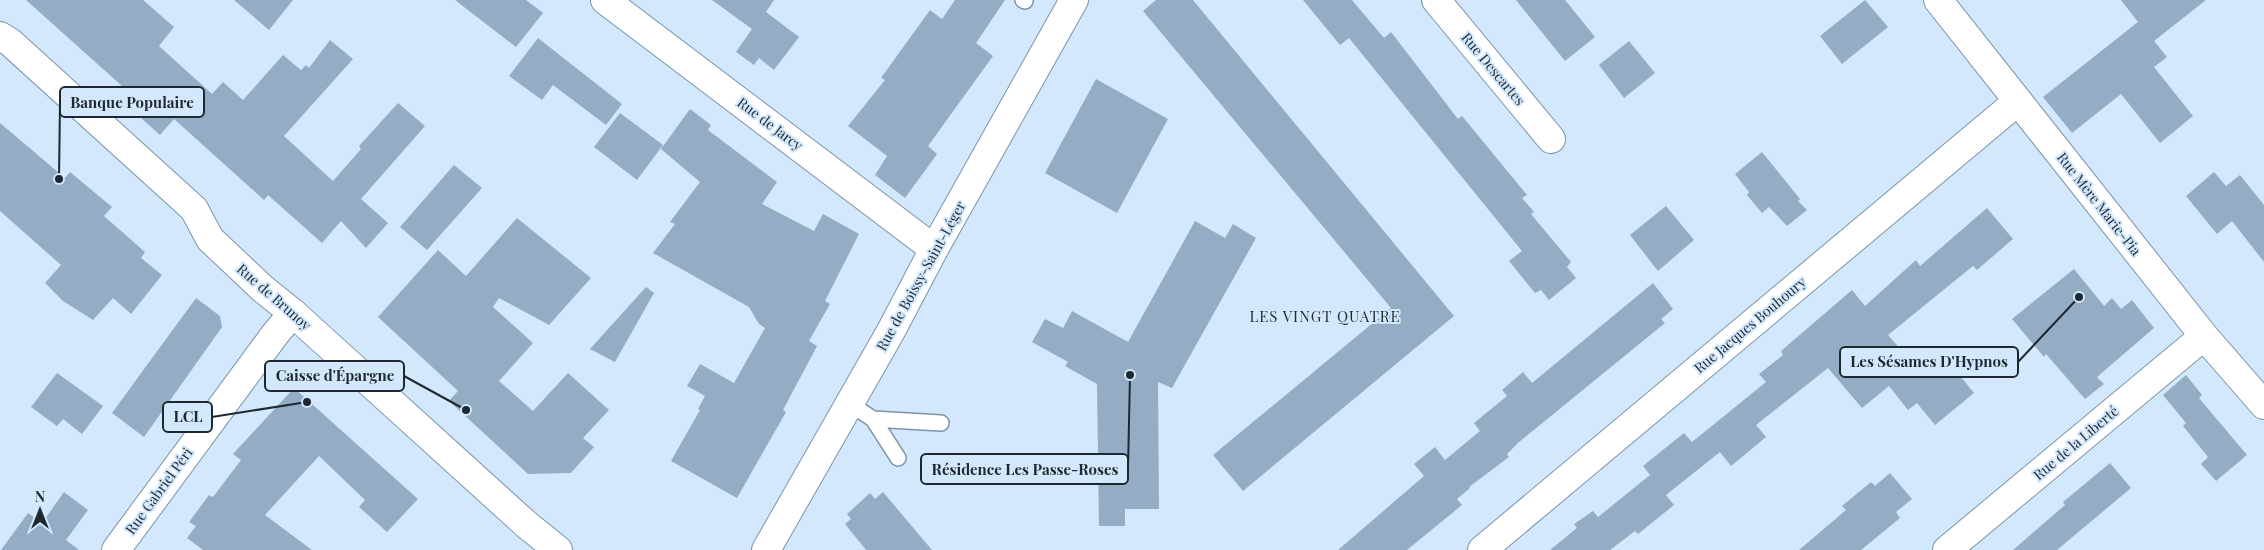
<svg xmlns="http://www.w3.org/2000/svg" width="2264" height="550" viewBox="0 0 2264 550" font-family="'Playfair Display',serif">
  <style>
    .building { fill: #94adc5 }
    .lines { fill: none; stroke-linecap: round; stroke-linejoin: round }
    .lane-casing { stroke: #7c94ab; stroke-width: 18 }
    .street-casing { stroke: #7c94ab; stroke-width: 30 }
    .secondary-casing { stroke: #7c94ab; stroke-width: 30 }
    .lane { stroke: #fff; stroke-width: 15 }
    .street { stroke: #fff; stroke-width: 28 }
    .secondary { stroke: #fff; stroke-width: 28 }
    .labels { text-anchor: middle; stroke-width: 4; stroke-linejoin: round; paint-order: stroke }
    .street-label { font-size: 14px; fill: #1e2831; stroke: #d3e8fc }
    .neighbourhood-label { font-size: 15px; letter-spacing: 1px; fill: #1e2831; stroke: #d3e8fc }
    .leader { fill: none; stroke: #1e2831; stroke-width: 2 }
    .callout-dot { fill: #1e2831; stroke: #d3e8fc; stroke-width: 2 }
    .callout { fill: #d3e8fc; stroke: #1e2831; stroke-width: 2 }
    .callout-label { font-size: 15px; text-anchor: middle; font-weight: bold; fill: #1e2831 }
  </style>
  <rect width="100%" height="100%" fill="#d3e8fc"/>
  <!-- building -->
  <path class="building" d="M 26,0 L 143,0 L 174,27 L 159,46 L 212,94 L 223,82 L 243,100 L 283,55 L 301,70 L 306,65 L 309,68 L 330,40 L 353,59 L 284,136 L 333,181 L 361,149 L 359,146 L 398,103 L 425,126 L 361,199 L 388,223 L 366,248 L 341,221 L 322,243 L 268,195 L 264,200 L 174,119 L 160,135 L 114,94 L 122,86 Z
    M 234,0 L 293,0 L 269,30 Z
    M 455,0 L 526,0 L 543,13 L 516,47 Z
    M 712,0 L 774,0 L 766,12 L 799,37 L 774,70 L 759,58 L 754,65 L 736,52 L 752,29 Z
    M 955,0 L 1005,0 L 976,43 L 993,56 L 928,146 L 937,154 L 905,198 L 875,175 L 887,156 L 848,126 L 885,80 L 881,78 L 930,10 L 942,19 Z
    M 1156,0 L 1193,0 L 1454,316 L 1243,491 L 1213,455 L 1391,308 L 1143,11 Z
    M 1303,0 L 1352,0 L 1384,38 L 1391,32 L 1458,119 L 1462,116 L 1527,195 L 1522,198 L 1534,212 L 1531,214 L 1571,262 L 1567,267 L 1576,278 L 1549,300 L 1541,290 L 1535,293 L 1509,261 L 1522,251 L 1349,38 L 1340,45 Z
    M 1516,0 L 1565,0 L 1595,37 L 1565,61 Z
    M 1865,0 L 1888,27 L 1842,64 L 1820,36 Z
    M 2121,0 L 2206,0 L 2154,41 L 2167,57 L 2154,67 L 2193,116 L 2160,143 L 2121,94 L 2072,133 L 2043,97 L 2138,22 Z
    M 538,38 L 622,104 L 606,125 L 553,85 L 542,100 L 509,76 Z
    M 1629,41 L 1655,73 L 1624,98 L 1599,65 Z
    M 1096,79 L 1168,119 L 1117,213 L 1045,173 Z
    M 690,109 L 711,125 L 708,130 L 777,182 L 762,204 L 814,231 L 823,214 L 859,234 L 825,301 L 830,304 L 809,341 L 817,346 L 783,410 L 786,412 L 737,498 L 671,461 L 700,410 L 698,409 L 705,396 L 687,386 L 700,364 L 734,383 L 765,328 L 759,324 L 749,307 L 653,253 L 675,224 L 670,222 L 700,182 L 661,149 Z
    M 620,113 L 663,145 L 637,180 L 594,147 Z
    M 0,123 L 65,178 L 70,172 L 112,207 L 104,216 L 145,252 L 141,258 L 162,275 L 131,314 L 113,298 L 93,320 L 63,301 L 45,283 L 61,265 L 0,211 Z
    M 1762,152 L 1800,199 L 1798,201 L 1807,210 L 1787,226 L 1769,207 L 1762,213 L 1747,195 L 1749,192 L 1735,174 Z
    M 454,165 L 482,188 L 427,250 L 400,227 Z
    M 2214,172 L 2226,186 L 2240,175 L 2264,205 L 2264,262 L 2232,221 L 2217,234 L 2186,196 Z
    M 1666,206 L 1694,240 L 1658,271 L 1630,235 Z
    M 1987,208 L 2013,239 L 1977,270 L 1973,266 L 1888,335 L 1922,374 L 1944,356 L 1974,393 L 1935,425 L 1917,403 L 1908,410 L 1889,386 L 1862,408 L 1828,368 L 1756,425 L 1766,437 L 1731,466 L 1720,452 L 1666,495 L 1674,505 L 1638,534 L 1635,531 L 1610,550 L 1550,550 L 1577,528 L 1574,524 L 1593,511 L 1598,517 L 1650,475 L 1643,466 L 1684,433 L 1692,442 L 1766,382 L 1759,374 L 1783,355 L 1781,351 L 1852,290 L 1865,306 L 1916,260 L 1920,266 Z
    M 517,218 L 591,278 L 549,325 L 499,298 L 493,307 L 533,343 L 499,381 L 533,411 L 568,373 L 609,410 L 583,438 L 594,447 L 571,473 L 528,474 L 449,401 L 458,391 L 378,317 L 438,250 L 466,276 Z
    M 1195,221 L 1225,238 L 1233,224 L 1256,238 L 1172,388 L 1158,382 L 1159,509 L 1125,509 L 1125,526 L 1099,526 L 1097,384 L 1065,366 L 1068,362 L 1032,342 L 1045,319 L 1063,328 L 1072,311 L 1128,342 Z
    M 2074,269 L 2104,306 L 2112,298 L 2121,309 L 2132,300 L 2154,328 L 2097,377 L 2104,384 L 2085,399 L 2046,354 L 2044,357 L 2012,319 Z
    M 1653,283 L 1673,309 L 1661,319 L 1665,323 L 1519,442 L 1507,454 L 1509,457 L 1469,487 L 1470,488 L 1457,499 L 1462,505 L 1407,550 L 1338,550 L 1424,476 L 1414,464 L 1435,447 L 1445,460 L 1480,431 L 1474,423 L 1507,396 L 1502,390 L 1523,372 L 1532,383 Z
    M 646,287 L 654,293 L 615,362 L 590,349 Z
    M 196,298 L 220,316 L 222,327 L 144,437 L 112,413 Z
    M 57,373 L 103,406 L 82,434 L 63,419 L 57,426 L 31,407 Z
    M 2186,375 L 2202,395 L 2199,398 L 2247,455 L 2216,481 L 2201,464 L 2208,457 L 2183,426 L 2186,423 L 2163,395 Z
    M 294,388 L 418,499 L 387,532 L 359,507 L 365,500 L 319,456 L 265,515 L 312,550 L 203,550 L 187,538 L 196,526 L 189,522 L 209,495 L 213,497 L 241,460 L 233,454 Z
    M 2110,463 L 2131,488 L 2057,550 L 2013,550 L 2065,505 L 2063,502 Z
    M 1890,473 L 1912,499 L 1896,512 L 1900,518 L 1861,550 L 1799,550 L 1846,510 L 1842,506 L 1871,482 L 1875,486 Z
    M 64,492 L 88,510 L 66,540 L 79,550 L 1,550 L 28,513 L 42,523 Z
    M 883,492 L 932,550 L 866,550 L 845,524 L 851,519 L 847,514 L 870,493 L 875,499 Z"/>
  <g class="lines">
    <defs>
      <path id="lane" d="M 1023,0 L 1025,1
        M 850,404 L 873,419 L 898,458
        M 873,419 L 941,423"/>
      <path id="street" d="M 605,0 L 934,249
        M 1436,0 L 1551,139
        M 1938,0 L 2204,336 L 2264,405
        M 116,550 L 276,333 L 293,313
        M 1482,550 L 2018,101
        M 1947,550 L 2204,336"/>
      <path id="secondary" d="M 0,36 L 10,42 L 194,209 L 210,239 L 263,289 L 293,313 L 527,525 L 558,550
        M 766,550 L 891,331 L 934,249 L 1074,0"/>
    </defs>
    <!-- lane casing -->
    <use href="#lane" class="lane-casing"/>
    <!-- street casing -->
    <use href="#street" class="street-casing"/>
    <!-- secondary casing -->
    <use href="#secondary" class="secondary-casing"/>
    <!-- lane -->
    <use href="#lane" class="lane"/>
    <!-- street -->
    <use href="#street" class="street"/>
    <!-- secondary -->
    <use href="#secondary" class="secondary"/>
  </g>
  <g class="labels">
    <!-- street labels -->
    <g class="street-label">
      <text transform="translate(1493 69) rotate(50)" y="5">Rue Descartes</text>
      <text transform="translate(770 124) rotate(37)" y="5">Rue de Jarcy</text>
      <text transform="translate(2099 204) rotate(52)" y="5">Rue Mère Marie-Pia</text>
      <text transform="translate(921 276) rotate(-61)" y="5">Rue de Boissy-Saint-Léger</text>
      <text transform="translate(274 297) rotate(41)" y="5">Rue de Brunoy</text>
      <text transform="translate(1750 325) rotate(-40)" y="5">Rue Jacques Bouhoury</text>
      <text transform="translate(2076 443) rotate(-40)" y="5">Rue de la Liberté</text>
      <text transform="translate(159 491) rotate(-54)" y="5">Rue Gabriel Péri</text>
    </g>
    <!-- neighbourhood labels -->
    <g class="neighbourhood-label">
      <text x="1325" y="322">LES VINGT QUATRE</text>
    </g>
  </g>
  <!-- callouts -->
  <path class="leader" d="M59 179L60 102M2079 297L2018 362M466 410L404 376M307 402L212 417M1130 375L1128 469"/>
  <g class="callout-dot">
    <circle cx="59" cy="179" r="5"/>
    <circle cx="2079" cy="297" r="5"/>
    <circle cx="466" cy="410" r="5"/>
    <circle cx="307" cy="402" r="5"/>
    <circle cx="1130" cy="375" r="5"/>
  </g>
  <g class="callout">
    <rect x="60" y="87" width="144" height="30" rx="5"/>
    <rect x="1840" y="347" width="178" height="30" rx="5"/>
    <rect x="265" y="361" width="139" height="30" rx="5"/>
    <rect x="163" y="402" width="49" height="30" rx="5"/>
    <rect x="921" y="454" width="207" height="30" rx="5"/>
  </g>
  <g class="callout-label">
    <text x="132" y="108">Banque Populaire</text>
    <text x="1929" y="367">Les Sésames D'Hypnos</text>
    <text x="335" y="381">Caisse d'Épargne</text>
    <text x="188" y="422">LCL</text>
    <text x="1025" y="475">Résidence Les Passe-Roses</text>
  </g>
  <!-- north arrow -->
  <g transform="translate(40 510)" stroke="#d3e8fc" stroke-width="4" paint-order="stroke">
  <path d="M0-4L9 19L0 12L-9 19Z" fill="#1e2831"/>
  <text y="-8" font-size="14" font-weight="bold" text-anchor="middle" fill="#1e2831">N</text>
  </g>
</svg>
